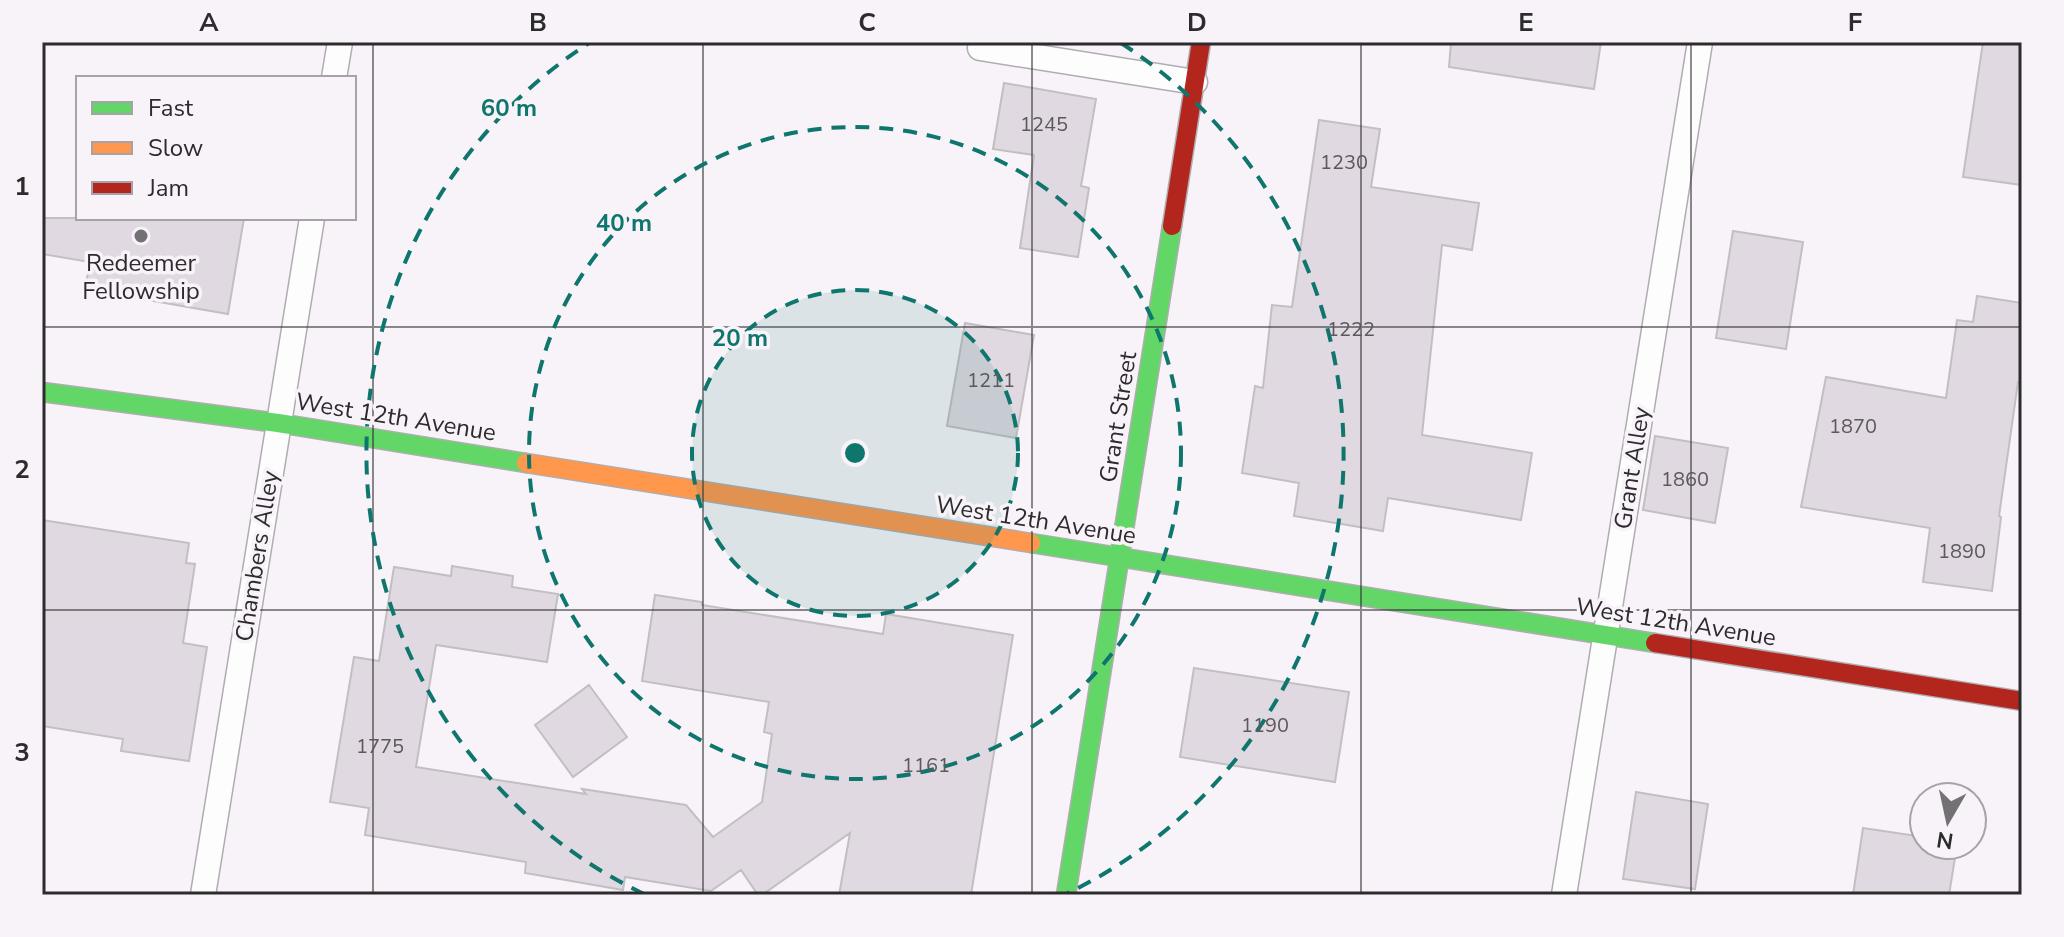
<svg xmlns="http://www.w3.org/2000/svg" width="2064" height="937" viewBox="0 0 2064 937" font-family="'Nunito Sans',sans-serif">
  <style>
    .building { fill: #e1d9e1; stroke: #c2bfc2; stroke-width: 2 }
    .lines { fill: none; stroke-linecap: round; stroke-linejoin: round }
    .lane-casing { stroke: #b0adb0; stroke-width: 27 }
    .fast-casing { stroke: #b0adb0; stroke-width: 21 }
    .slow-casing { stroke: #b0adb0; stroke-width: 21 }
    .jam-casing { stroke: #b0adb0; stroke-width: 21 }
    .lane { stroke: #fefdfe; stroke-width: 24 }
    .fast { stroke: #63d668; stroke-width: 18 }
    .slow { stroke: #ff974d; stroke-width: 18 }
    .jam { stroke: #b3261e; stroke-width: 18 }
    .grid { fill: none; stroke: #2d2b2d; stroke-width: 2; stroke-opacity: 0.55 }
    .ring { fill: none; stroke: #0f766e; stroke-width: 4; stroke-dasharray: 14 10 }
    .poi-dot { fill: #747174; stroke: #f8f2f9; stroke-width: 3 }
    .labels { text-anchor: middle; stroke-width: 7; stroke-linejoin: round; paint-order: stroke }
    .number-label { font-size: 20px; fill: #5c585c }
    .poi-label { font-size: 24px; fill: #2d2b2d; stroke: #f8f2f9 }
    .street-label { font-size: 24px; fill: #2d2b2d; stroke: #f8f2f9 }
    .centre { fill: #0f766e; stroke: #f8f2f9; stroke-width: 4 }
    .ring-label { font-size: 24px; text-anchor: middle; font-weight: bold; fill: #0f766e; stroke: #f8f2f9; stroke-width: 7; stroke-linejoin: round; paint-order: stroke }
    .neatline { fill: none; stroke: #2d2b2d; stroke-width: 3 }
    .grid-label { font-size: 26px; text-anchor: middle; font-weight: bold; fill: #2d2b2d }
  </style>
  <rect width="100%" height="100%" fill="#f7f3f8"/>
  <!-- building -->
  <path class="building" d="M 1451,42 L 1601,42 L 1594,89 L 1449,67 Z
    M 1983,42 L 2022,42 L 2022,185 L 1963,177 Z
    M 1004,83 L 1096,99 L 1081,186 L 1089,188 L 1078,257 L 1020,248 L 1034,155 L 993,149 Z
    M 1319,120 L 1380,129 L 1371,187 L 1479,203 L 1472,250 L 1442,245 L 1422,435 L 1532,453 L 1521,520 L 1388,498 L 1383,531 L 1294,516 L 1299,483 L 1242,473 L 1255,386 L 1263,388 L 1272,305 L 1292,307 Z
    M 42,218 L 244,218 L 228,314 L 85,289 L 90,262 L 42,254 Z
    M 1733,231 L 1803,242 L 1786,349 L 1716,338 Z
    M 1977,296 L 2022,303 L 2022,382 L 2018,382 L 1999,516 L 2001,517 L 1992,591 L 1923,582 L 1930,528 L 1801,507 L 1826,377 L 1946,398 L 1957,320 L 1973,322 Z
    M 965,323 L 1034,335 L 1016,438 L 947,426 Z
    M 1655,436 L 1728,448 L 1715,523 L 1643,510 Z
    M 42,520 L 189,543 L 186,563 L 195,564 L 183,643 L 207,647 L 189,761 L 121,751 L 123,739 L 42,726 Z
    M 452,566 L 513,576 L 512,587 L 558,594 L 547,662 L 436,645 L 416,767 L 586,794 L 582,789 L 686,805 L 713,837 L 762,802 L 772,734 L 764,732 L 769,702 L 642,681 L 655,595 L 702,602 L 702,605 L 883,634 L 886,614 L 1013,635 L 971,895 L 839,895 L 850,833 L 762,895 L 758,895 L 741,870 L 711,891 L 625,877 L 623,890 L 525,873 L 526,862 L 365,835 L 369,808 L 330,802 L 354,657 L 379,661 L 394,567 L 451,576 Z
    M 1194,668 L 1349,692 L 1335,782 L 1180,757 Z
    M 589,685 L 627,737 L 573,777 L 535,725 Z
    M 1636,792 L 1708,804 L 1695,889 L 1623,879 Z
    M 1863,828 L 1924,837 L 1924,845 L 1957,845 L 1949,895 L 1853,895 Z"/>
  <g class="lines">
    <defs>
      <path id="lane" d="M 980,48 L 1195,82
        M 334,78 L 340,42
        M 203,895 L 312,218
        M 1564,895 L 1700,42"/>
      <path id="fast" d="M 42,392 L 278,423 L 526,463
        M 1031,543 L 1655,643
        M 1066,895 L 1172,226"/>
      <path id="slow" d="M 526,463 L 1031,543"/>
      <path id="jam" d="M 1172,226 L 1201,42
        M 1655,643 L 2022,701"/>
    </defs>
    <!-- lane casing -->
    <use href="#lane" class="lane-casing"/>
    <!-- fast casing -->
    <use href="#fast" class="fast-casing"/>
    <!-- slow casing -->
    <use href="#slow" class="slow-casing"/>
    <!-- jam casing -->
    <use href="#jam" class="jam-casing"/>
    <!-- lane -->
    <use href="#lane" class="lane"/>
    <!-- fast -->
    <use href="#fast" class="fast"/>
    <!-- slow -->
    <use href="#slow" class="slow"/>
    <!-- jam -->
    <use href="#jam" class="jam"/>
  </g>
  <!-- grid -->
  <path class="grid" d="M 373,42 L 373,895M 703,42 L 703,895M 1032,42 L 1032,895M 1361,42 L 1361,895M 1691,42 L 1691,895M 42,327 L 2022,327M 42,610 L 2022,610"/>
  <!-- distance rings -->
  <circle cx="855" cy="453" r="163" fill="#0f766e" fill-opacity=".12"/>
  <g class="ring">
    <circle cx="855" cy="453" r="163"/>
    <circle cx="855" cy="453" r="326"/>
    <path d="M644 894A489 489 0 0 1 589 43M1121 43A489 489 0 0 1 1066 894"/>
  </g>
  <!-- markers -->
  <circle class="poi-dot" cx="141" cy="236" r="8"/>
  <g class="labels">
    <!-- number labels -->
    <g class="number-label">
      <text x="1044" y="131">1245</text>
      <text x="1344" y="169">1230</text>
      <text x="1351" y="336">1222</text>
      <text x="991" y="387">1211</text>
      <text x="1853" y="433">1870</text>
      <text x="1685" y="486">1860</text>
      <text x="1962" y="558">1890</text>
      <text x="1265" y="732">1190</text>
      <text x="380" y="753">1775</text>
      <text x="926" y="772">1161</text>
    </g>
    <!-- poi labels -->
    <g class="poi-label">
      <text x="141" y="271">Redeemer<tspan x="141" dy="28">Fellowship</tspan></text>
    </g>
    <!-- street labels -->
    <g class="street-label">
      <text transform="translate(396 417) rotate(9)" y="8">West 12th Avenue</text>
      <text transform="translate(1118 417) rotate(-81)" y="8">Grant Street</text>
      <text transform="translate(1632 468) rotate(-81)" y="8">Grant Alley</text>
      <text transform="translate(1036 520) rotate(9)" y="8">West 12th Avenue</text>
      <text transform="translate(257 556) rotate(-81)" y="8">Chambers Alley</text>
      <text transform="translate(1676 622) rotate(9)" y="8">West 12th Avenue</text>
    </g>
  </g>
  <circle cx="855" cy="453" r="12" class="centre"/>
  <g class="ring-label">
    <text x="509" y="116">60 m</text>
    <text x="624" y="231">40 m</text>
    <text x="740" y="346">20 m</text>
  </g>
  <!-- border -->
  <rect width="2064" height="937" fill="none" stroke="#f8f2f9" stroke-width="88"/>
  <!-- legend -->
  <rect x="76" y="76" width="280" height="144" fill="#f8f2f9" stroke="#a7a2a7" stroke-width="2"/>
  <rect x="92" y="102" width="40" height="12" fill="#63d668" stroke="#a7a2a7" stroke-width="2"/>
  <text x="148" y="116" font-size="24" fill="#2d2b2d">Fast</text>
  <rect x="92" y="142" width="40" height="12" fill="#ff974d" stroke="#a7a2a7" stroke-width="2"/>
  <text x="148" y="156" font-size="24" fill="#2d2b2d">Slow</text>
  <rect x="92" y="182" width="40" height="12" fill="#b3261e" stroke="#a7a2a7" stroke-width="2"/>
  <text x="148" y="196" font-size="24" fill="#2d2b2d">Jam</text>
  <!-- north arrow -->
  <g transform="translate(1948 821) rotate(189)"><circle r="38" fill="#f8f2f9" stroke="#a7a2a7" stroke-width="2"/>
  <path d="M0-6L14 30L0 20L-14 30Z" fill="#747174"/>
  <text y="-12" font-size="22" font-weight="bold" text-anchor="middle" fill="#2d2b2d">N</text>
  </g>
  <rect x="44" y="44" width="1976" height="849" class="neatline"/>
  <g class="grid-label">
    <text x="209" y="31">A</text>
    <text x="538" y="31">B</text>
    <text x="867" y="31">C</text>
    <text x="1197" y="31">D</text>
    <text x="1526" y="31">E</text>
    <text x="1855" y="31">F</text>
    <text x="22" y="195">1</text>
    <text x="22" y="478">2</text>
    <text x="22" y="761">3</text>
  </g>
</svg>
